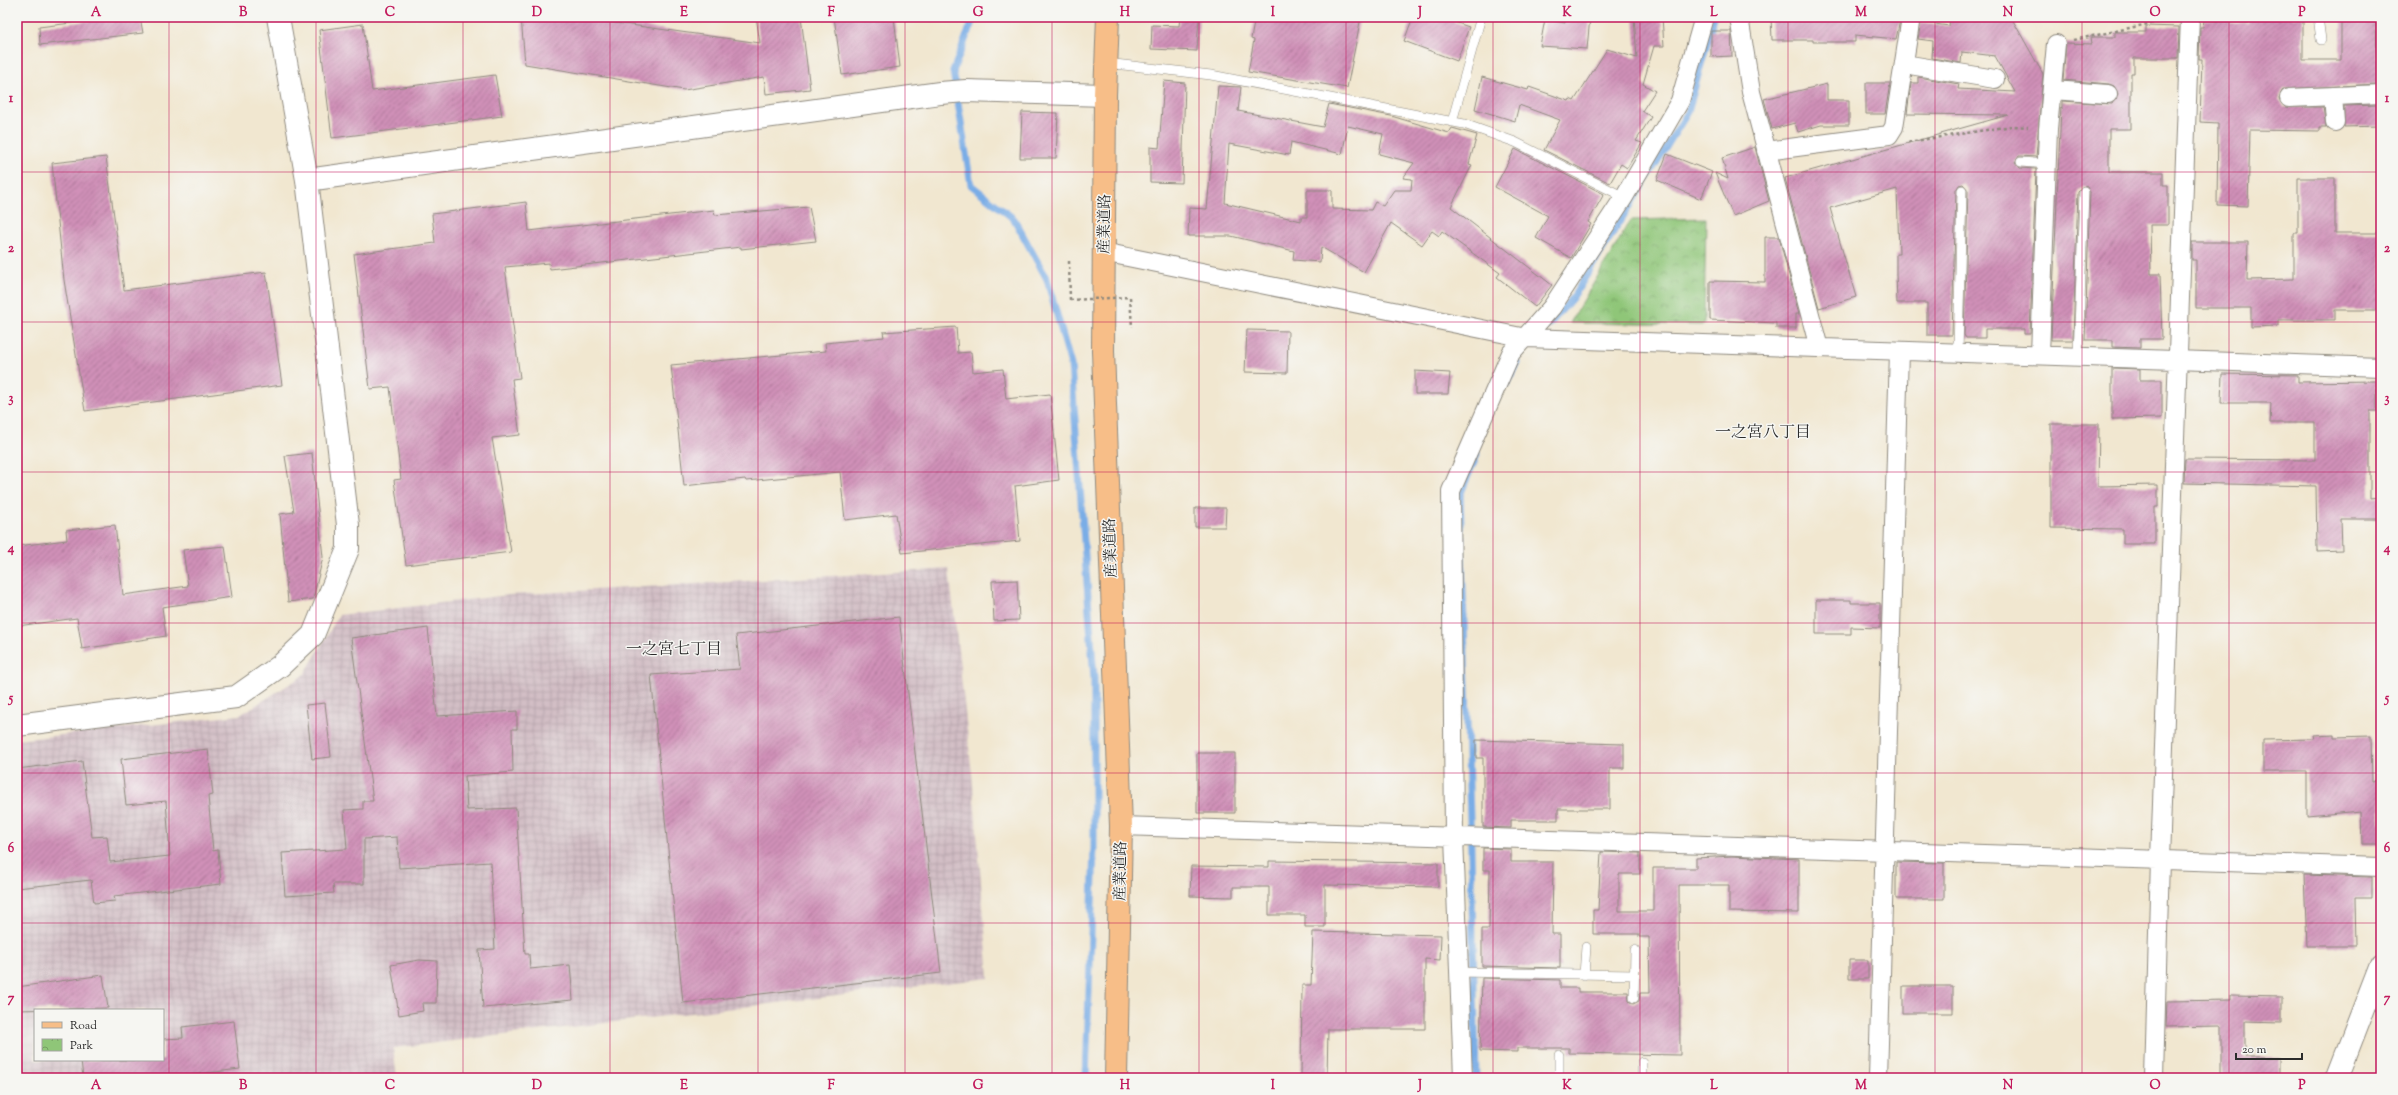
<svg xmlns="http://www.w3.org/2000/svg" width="2398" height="1095" viewBox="0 0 2398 1095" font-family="'Sorts Mill Goudy','Noto Serif JP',serif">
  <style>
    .industrial { fill: url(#industrial-grid); fill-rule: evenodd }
    .park { fill: url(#park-crowns); stroke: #5d7852 }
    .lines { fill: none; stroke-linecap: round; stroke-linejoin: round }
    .stream { stroke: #7aade6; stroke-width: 7 }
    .building { fill: url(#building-hatch); fill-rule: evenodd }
    .service-casing { stroke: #8e897e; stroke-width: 10 }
    .minor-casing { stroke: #8e897e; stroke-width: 20 }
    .tertiary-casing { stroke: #8e897e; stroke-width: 24 }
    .primary-casing { stroke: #8e897e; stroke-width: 24 }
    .path { stroke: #8e897e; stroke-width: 2.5; stroke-dasharray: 3 3; stroke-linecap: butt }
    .service { stroke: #fff; stroke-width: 9 }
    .minor { stroke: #fff; stroke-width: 18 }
    .tertiary { stroke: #fff; stroke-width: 22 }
    .primary { stroke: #f7be88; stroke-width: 22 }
    .path-bridge { stroke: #8e897e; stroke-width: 2.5; stroke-dasharray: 3 3; stroke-linecap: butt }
    .grid { fill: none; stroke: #c2185b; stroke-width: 1; stroke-opacity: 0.55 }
    .labels { text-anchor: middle; stroke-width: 3; stroke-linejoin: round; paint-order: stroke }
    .street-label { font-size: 15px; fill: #2b2b2b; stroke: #f6f6f2 }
    .neighbourhood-label { font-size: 16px; fill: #2b2b2b; stroke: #f6f6f2 }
    .neatline { fill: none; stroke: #c2185b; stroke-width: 1.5 }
    .grid-label { font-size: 13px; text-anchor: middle; font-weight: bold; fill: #c2185b }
  </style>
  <defs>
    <pattern id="industrial-grid" width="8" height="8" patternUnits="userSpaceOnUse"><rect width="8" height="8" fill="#d2bec5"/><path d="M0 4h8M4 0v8" fill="none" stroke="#b4a3a9"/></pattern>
    <pattern id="park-crowns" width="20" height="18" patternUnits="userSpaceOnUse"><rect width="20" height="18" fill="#8fc678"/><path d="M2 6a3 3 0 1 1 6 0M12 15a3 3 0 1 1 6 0" fill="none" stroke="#75a163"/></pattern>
    <pattern id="building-hatch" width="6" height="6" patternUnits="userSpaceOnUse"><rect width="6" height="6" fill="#d090b8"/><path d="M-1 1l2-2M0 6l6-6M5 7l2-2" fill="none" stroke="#a97696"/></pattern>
  </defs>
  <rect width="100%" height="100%" fill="#f6f6f2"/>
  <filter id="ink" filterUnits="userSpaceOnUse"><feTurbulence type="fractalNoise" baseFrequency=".025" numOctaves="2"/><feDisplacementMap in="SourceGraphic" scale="8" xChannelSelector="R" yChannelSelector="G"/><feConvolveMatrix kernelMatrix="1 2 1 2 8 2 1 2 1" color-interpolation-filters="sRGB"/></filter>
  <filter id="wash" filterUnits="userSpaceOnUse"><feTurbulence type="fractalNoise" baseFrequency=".012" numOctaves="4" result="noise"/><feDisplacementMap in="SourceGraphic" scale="16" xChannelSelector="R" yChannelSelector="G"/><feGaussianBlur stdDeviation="0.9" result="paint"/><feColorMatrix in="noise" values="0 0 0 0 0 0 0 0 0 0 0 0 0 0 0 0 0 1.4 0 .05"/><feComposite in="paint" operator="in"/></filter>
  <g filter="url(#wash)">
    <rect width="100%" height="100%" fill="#f1e7d0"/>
    <!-- industrial -->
    <path class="industrial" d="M 949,569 L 972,774 L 989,978 L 393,1048 L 397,1078 L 17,1078 L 17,740 L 240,715 L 304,675 L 339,615 L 509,595 ZM 35,1010 L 163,1010 L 163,1060 L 35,1060 Z"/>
    <!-- park -->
    <path class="park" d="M 1706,218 L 1704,325 L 1570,323 L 1631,220 Z"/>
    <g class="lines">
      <!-- stream -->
      <path class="stream" d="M 974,17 L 953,71 L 971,185 L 1014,219 L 1047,279 L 1071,365 L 1094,678 L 1094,848 L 1086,1078
        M 1548,326 L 1573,297 L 1688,112 L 1714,17
        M 1507,384 L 1518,363
        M 1476,1078 L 1471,850 L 1460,495 L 1477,454"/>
    </g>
    <g id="blocks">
      <!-- building -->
      <path class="building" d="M 120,17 L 140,17 L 143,33 L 40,45 L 39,27 Z
        M 521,17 L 573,17 L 760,43 L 756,17 L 801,17 L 810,89 L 766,94 L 764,77 L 684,90 L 525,64 Z
        M 834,17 L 894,17 L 900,67 L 842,75 Z
        M 1180,17 L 1199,17 L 1197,51 L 1151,49 L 1152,25 L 1179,26 Z
        M 1255,17 L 1319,17 L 1334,20 L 1335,17 L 1361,17 L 1347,88 L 1248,72 L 1254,40 L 1251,39 Z
        M 1413,17 L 1440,17 L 1469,27 L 1457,61 L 1404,41 Z
        M 1566,17 L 1590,17 L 1587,49 L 1540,46 L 1545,19 L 1565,23 Z
        M 1634,17 L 1662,17 L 1664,46 L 1654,46 L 1643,84 L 1655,91 L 1642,111 L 1651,117 L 1636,141 L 1642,143 L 1627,168 L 1621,164 L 1610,183 L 1544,150 L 1560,120 L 1519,105 L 1515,121 L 1475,109 L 1482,77 L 1528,90 L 1529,87 L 1569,101 L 1570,99 L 1574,101 L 1607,49 L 1637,58 Z
        M 1771,17 L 1898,17 L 1900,20 L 1896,39 L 1855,35 L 1855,42 L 1813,42 L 1813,40 L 1772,40 Z
        M 1950,17 L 2011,17 L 2043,74 L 2036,157 L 2019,156 L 2015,162 L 2020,168 L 2036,169 L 2030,334 L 2024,334 L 2024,329 L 1985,329 L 1985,338 L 1966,338 L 1964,335 L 1968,190 L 1963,184 L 1959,185 L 1956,190 L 1952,335 L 1927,335 L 1927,303 L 1897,303 L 1896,274 L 1896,254 L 1899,254 L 1897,189 L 1830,208 L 1856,297 L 1819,308 L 1785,178 L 2008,115 L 1907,114 L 1911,83 L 1918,83 L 1918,77 L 1959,84 L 1958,89 L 2015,92 L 1995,56 L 1962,52 L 1961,63 L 1932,58 L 1933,41 L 1918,39 L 1921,22 L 1949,26 Z
        M 2248,17 L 2303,17 L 2303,60 L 2341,60 L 2341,17 L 2376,17 L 2377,58 L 2381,58 L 2381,81 L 2378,81 L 2378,84 L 2283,89 L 2279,99 L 2285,107 L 2323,107 L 2326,127 L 2320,127 L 2320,131 L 2250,130 L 2248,206 L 2217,205 L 2218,123 L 2200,122 L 2202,59 L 2199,59 L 2200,27 L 2203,27 L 2204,20 L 2248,23 Z
        M 363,24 L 372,91 L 495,75 L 502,116 L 332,138 L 319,30 Z
        M 2146,26 L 2179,27 L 2178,58 L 2134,58 L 2134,73 L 2131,73 L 2131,129 L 2109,129 L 2109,172 L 2163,172 L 2163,185 L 2168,185 L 2168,225 L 2150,225 L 2151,274 L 2160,274 L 2162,339 L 2140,339 L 2140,348 L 2112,347 L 2112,340 L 2085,340 L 2090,192 L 2087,187 L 2084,186 L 2078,192 L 2073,340 L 2051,340 L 2061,107 L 2062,109 L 2062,101 L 2112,104 L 2118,94 L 2114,86 L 2109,84 L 2063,80 L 2066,43 L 2091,44 L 2090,37 L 2115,37 L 2115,32 L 2146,32 Z
        M 1711,31 L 1731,31 L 1732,56 L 1711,57 Z
        M 1164,81 L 1185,83 L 1182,183 L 1150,182 L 1150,147 L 1159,148 Z
        M 1866,83 L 1890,83 L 1885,114 L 1866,114 Z
        M 1827,84 L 1827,100 L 1849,100 L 1849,125 L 1821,125 L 1798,132 L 1795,123 L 1772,129 L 1764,99 Z
        M 1218,86 L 1241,87 L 1238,111 L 1323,127 L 1329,104 L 1391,116 L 1449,133 L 1452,128 L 1477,135 L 1469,164 L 1472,165 L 1451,207 L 1552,285 L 1535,307 L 1497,277 L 1500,273 L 1442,231 L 1439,236 L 1432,231 L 1422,245 L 1391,223 L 1364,272 L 1321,247 L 1320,262 L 1293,260 L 1294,251 L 1231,236 L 1188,236 L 1189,208 L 1207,209 ZM 1348,126 L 1383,134 L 1379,154 L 1414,163 L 1403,178 L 1412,179 L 1411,190 L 1394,190 L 1383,206 L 1375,202 L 1371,210 L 1332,209 L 1332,190 L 1307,190 L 1307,217 L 1301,217 L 1301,221 L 1225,203 L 1229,144 L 1289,155 L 1291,142 L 1342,154 Z
        M 2378,105 L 2379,126 L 2344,127 L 2344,106 Z
        M 1022,112 L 1058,113 L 1056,158 L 1020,158 Z
        M 1755,147 L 1769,201 L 1733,216 L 1715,173 L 1728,179 L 1722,158 Z
        M 1515,149 L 1604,194 L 1588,222 L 1591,224 L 1571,258 L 1536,238 L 1548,216 L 1495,187 Z
        M 1667,154 L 1712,172 L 1701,199 L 1657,180 Z
        M 106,157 L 124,290 L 266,272 L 282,385 L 85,411 L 64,280 L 52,163 Z
        M 2298,178 L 2335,178 L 2335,233 L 2381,233 L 2381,310 L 2335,310 L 2335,320 L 2278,320 L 2278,326 L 2251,327 L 2251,308 L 2196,308 L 2196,260 L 2192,260 L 2192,242 L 2248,242 L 2247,280 L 2294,279 L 2294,233 L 2298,233 Z
        M 526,202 L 529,231 L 714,210 L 715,215 L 809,207 L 816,241 L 741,249 L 741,247 L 550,269 L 549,263 L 505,267 L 520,378 L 512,379 L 520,435 L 492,438 L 511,552 L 406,565 L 394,480 L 401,479 L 390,387 L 370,389 L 354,254 L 435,243 L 432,214 Z
        M 1765,237 L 1779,237 L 1799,314 L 1796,314 L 1796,328 L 1776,328 L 1776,323 L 1710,320 L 1710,281 L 1765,282 Z
        M 956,327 L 958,353 L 971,352 L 973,372 L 1003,369 L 1006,399 L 1050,394 L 1059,480 L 1015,486 L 1020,541 L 902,553 L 896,514 L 845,520 L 840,472 L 746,481 L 745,479 L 684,486 L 671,365 L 826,351 L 825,343 L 884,337 L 883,332 Z
        M 1247,330 L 1288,331 L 1287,373 L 1245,372 Z
        M 2112,368 L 2140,369 L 2140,380 L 2162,380 L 2162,418 L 2112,419 Z
        M 1415,371 L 1450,373 L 1448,394 L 1415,394 Z
        M 2222,374 L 2298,375 L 2298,382 L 2377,381 L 2377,411 L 2370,411 L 2370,498 L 2381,497 L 2381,519 L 2341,519 L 2342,550 L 2317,551 L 2316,486 L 2184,483 L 2185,459 L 2315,460 L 2315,423 L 2270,423 L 2271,403 L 2221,403 Z
        M 2051,424 L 2099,424 L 2098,486 L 2158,485 L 2158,507 L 2155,507 L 2155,544 L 2123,544 L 2123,529 L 2051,528 Z
        M 312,453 L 323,557 L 313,599 L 288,602 L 280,514 L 294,512 L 285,456 Z
        M 1195,508 L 1226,508 L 1225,527 L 1195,527 Z
        M 115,525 L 123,595 L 188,586 L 183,550 L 225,546 L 232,597 L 162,607 L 166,636 L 82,649 L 77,618 L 17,626 L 17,546 L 67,540 L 66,530 Z
        M 1017,580 L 1019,620 L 994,621 L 992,581 Z
        M 1816,600 L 1851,600 L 1851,603 L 1880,603 L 1880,628 L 1851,627 L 1851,634 L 1816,634 Z
        M 899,617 L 941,973 L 683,1003 L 651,675 L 740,669 L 736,635 Z
        M 428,628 L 437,716 L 517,711 L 517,729 L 512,729 L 513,772 L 465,776 L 467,810 L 516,808 L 525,954 L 529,954 L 530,969 L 570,965 L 573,1000 L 483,1008 L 479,950 L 495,949 L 490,862 L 399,868 L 397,837 L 364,839 L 364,884 L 333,884 L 334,893 L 285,896 L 282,853 L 347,849 L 344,810 L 363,809 L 363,801 L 373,801 L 351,638 Z
        M 325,703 L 331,757 L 312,759 L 306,705 Z
        M 2335,734 L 2335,737 L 2371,736 L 2372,781 L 2379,780 L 2381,844 L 2362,844 L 2361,811 L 2307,816 L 2307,771 L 2263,771 L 2263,740 L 2314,739 L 2313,735 Z
        M 1476,740 L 1624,744 L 1624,768 L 1610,768 L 1610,809 L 1558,809 L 1558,820 L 1511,820 L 1511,828 L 1483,827 L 1483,758 L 1476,758 Z
        M 208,749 L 213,795 L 208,796 L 213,851 L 218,850 L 221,884 L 114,896 L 115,901 L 94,903 L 91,880 L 17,888 L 17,769 L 82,761 L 92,837 L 107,836 L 110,862 L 170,856 L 166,801 L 126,805 L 121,759 Z
        M 1197,753 L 1235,753 L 1235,813 L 1197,813 Z
        M 1483,848 L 1511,849 L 1511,862 L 1553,862 L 1552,934 L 1560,934 L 1560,968 L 1482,966 L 1482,929 L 1489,929 L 1490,870 L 1483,870 Z
        M 1601,852 L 1640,853 L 1640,874 L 1619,874 L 1619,911 L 1653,911 L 1653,868 L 1696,868 L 1696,858 L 1732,856 L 1799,859 L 1799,913 L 1729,912 L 1729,885 L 1679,885 L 1680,1055 L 1569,1053 L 1569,1048 L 1517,1048 L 1517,1052 L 1480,1051 L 1482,978 L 1560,980 L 1560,988 L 1578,988 L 1578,992 L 1628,992 L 1629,1001 L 1633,1004 L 1639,1001 L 1640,993 L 1650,993 L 1649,937 L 1639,937 L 1639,934 L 1593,934 L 1593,910 L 1598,910 Z
        M 1269,861 L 1438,863 L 1438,887 L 1325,885 L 1325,927 L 1305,927 L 1305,915 L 1269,915 L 1269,887 L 1233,887 L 1233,897 L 1190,896 L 1191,866 L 1269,867 Z
        M 1896,862 L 1944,863 L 1944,899 L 1896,899 Z
        M 2304,875 L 2372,877 L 2372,898 L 2355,898 L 2356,946 L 2307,946 Z
        M 1313,932 L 1441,935 L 1440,960 L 1425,959 L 1425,1029 L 1328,1029 L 1327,1078 L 1301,1078 L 1302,985 L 1311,985 Z
        M 419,960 L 437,961 L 436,1003 L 422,1003 L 423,1011 L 399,1015 L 391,965 Z
        M 1849,960 L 1868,960 L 1868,979 L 1849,979 Z
        M 103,975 L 108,1008 L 17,1010 L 17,987 Z
        M 1903,986 L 1953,986 L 1953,1013 L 1903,1013 Z
        M 2231,996 L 2282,997 L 2282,1022 L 2245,1021 L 2245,1057 L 2279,1057 L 2279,1075 L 2245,1075 L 2245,1078 L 2221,1078 L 2221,1026 L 2166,1027 L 2167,1001 L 2231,1000 Z
        M 234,1021 L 240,1069 L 165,1078 L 83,1078 L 81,1060 L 163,1060 L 163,1039 L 183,1038 L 182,1027 Z"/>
    </g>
  </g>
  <g filter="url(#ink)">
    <use href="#blocks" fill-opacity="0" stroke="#8e897e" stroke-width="1"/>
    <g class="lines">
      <defs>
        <path id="service" d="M 2318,17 L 2321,40
          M 1106,63 L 1211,75 L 1464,124 L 1515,142 L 1624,197
          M 1452,122 L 1481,17
          M 2021,162 L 2047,164
          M 1958,352 L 1962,190
          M 2078,356 L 2084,192
          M 1457,972 L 1634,975
          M 1584,975 L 1586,947
          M 1634,998 L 1635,950
          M 1463,1078 L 1477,1078
          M 1559,1078 L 1559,1055
          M 1642,1078 L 1642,1062"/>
        <path id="minor" d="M 1739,17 L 1751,92 L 1819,348
          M 1904,64 L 1995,79
          M 2052,90 L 2108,94
          M 2333,96 L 2335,122
          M 2289,98 L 2381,94
          M 1766,151 L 1889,135 L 1894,127 L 1911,17
          M 1103,252 L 1526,338 L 2381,367
          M 2040,355 L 2048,129 L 2056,44
          M 1121,826 L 2381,867
          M 1463,1078 L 1454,836 L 1451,491 L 1511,353 L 1552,307 L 1624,197 L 1680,101 L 1704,17
          M 1878,1078 L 1899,351
          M 2154,1078 L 2160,859 L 2190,17"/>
        <path id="tertiary" d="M 307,180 L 940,93 L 966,91 L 1105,95
          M 17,725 L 236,697 L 280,666 L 313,635 L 348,549 L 348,525 L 307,180 L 278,17
          M 2337,1078 L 2381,964"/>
        <path id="primary" d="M 1108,17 L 1105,95 L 1103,351 L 1121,826 L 1116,1078"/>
      </defs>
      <!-- service casing -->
      <use href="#service" class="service-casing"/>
      <!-- minor casing -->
      <use href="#minor" class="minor-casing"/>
      <!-- tertiary casing -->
      <use href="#tertiary" class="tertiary-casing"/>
      <!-- primary casing -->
      <use href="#primary" class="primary-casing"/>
      <!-- path -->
      <path class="path" d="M 2074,40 L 2171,19
        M 1908,142 L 2012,126 L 2028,127
        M 1069,261 L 1070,300
        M 1130,297 L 1132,327"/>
      <!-- service -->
      <use href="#service" class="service"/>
      <!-- minor -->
      <use href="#minor" class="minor"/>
      <!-- tertiary -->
      <use href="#tertiary" class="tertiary"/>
      <!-- primary -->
      <use href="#primary" class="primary"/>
      <!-- path-bridge -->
      <path class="path-bridge" d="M 1070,300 L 1130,297"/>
    </g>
  </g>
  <!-- grid -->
  <path class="grid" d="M 169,17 L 169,1078M 316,17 L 316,1078M 463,17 L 463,1078M 610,17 L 610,1078M 758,17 L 758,1078M 905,17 L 905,1078M 1052,17 L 1052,1078M 1199,17 L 1199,1078M 1346,17 L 1346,1078M 1493,17 L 1493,1078M 1640,17 L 1640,1078M 1788,17 L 1788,1078M 1935,17 L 1935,1078M 2082,17 L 2082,1078M 2229,17 L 2229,1078M 17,172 L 2381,172M 17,322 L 2381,322M 17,472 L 2381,472M 17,623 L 2381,623M 17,773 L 2381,773M 17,923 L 2381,923"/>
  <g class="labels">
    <!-- street labels -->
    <g class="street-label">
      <text transform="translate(1104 224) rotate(-89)" y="5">産業道路</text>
      <text transform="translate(1110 548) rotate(-92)" y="5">産業道路</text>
      <text transform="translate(1120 871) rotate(-89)" y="5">産業道路</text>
    </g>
    <!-- neighbourhood labels -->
    <g class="neighbourhood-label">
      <text x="1763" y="437">一之宮八丁目</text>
      <text x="674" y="654">一之宮七丁目</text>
    </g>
  </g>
  <!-- margin -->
  <rect width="2398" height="1095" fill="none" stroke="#f6f6f2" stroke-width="44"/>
  <!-- legend -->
  <rect x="34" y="1009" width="130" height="52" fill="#f6f6f2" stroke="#a5a5a2"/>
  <rect x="42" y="1022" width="20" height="6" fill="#f7be88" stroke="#a5a5a2"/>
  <text x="70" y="1029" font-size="12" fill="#2b2b2b">Road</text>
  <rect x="42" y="1039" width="20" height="12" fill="url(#park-crowns)" stroke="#a5a5a2"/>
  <text x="70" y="1049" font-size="12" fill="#2b2b2b">Park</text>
  <!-- scale -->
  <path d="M2236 1053v6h66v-6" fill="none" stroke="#2b2b2b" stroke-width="2"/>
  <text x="2242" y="1053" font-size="12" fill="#2b2b2b" stroke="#f6f6f2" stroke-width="3" paint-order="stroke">20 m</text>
  <rect x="22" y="22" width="2354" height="1051" class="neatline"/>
  <g class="grid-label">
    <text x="96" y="16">A</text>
    <text x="243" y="16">B</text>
    <text x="390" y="16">C</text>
    <text x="537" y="16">D</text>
    <text x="684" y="16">E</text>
    <text x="831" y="16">F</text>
    <text x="978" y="16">G</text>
    <text x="1125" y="16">H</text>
    <text x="1273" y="16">I</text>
    <text x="1420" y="16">J</text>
    <text x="1567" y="16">K</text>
    <text x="1714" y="16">L</text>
    <text x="1861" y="16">M</text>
    <text x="2008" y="16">N</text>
    <text x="2155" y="16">O</text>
    <text x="2302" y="16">P</text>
    <text x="11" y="102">1</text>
    <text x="2387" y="102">1</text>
    <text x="11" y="252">2</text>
    <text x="2387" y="252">2</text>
    <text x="11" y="402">3</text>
    <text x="2387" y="402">3</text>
    <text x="11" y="552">4</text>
    <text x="2387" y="552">4</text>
    <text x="11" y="702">5</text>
    <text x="2387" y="702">5</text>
    <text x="11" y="852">6</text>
    <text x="2387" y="852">6</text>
    <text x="11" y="1002">7</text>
    <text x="2387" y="1002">7</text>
    <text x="96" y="1089">A</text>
    <text x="243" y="1089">B</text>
    <text x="390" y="1089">C</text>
    <text x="537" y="1089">D</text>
    <text x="684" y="1089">E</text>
    <text x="831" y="1089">F</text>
    <text x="978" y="1089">G</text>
    <text x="1125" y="1089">H</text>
    <text x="1273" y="1089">I</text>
    <text x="1420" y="1089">J</text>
    <text x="1567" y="1089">K</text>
    <text x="1714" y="1089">L</text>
    <text x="1861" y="1089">M</text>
    <text x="2008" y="1089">N</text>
    <text x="2155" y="1089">O</text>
    <text x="2302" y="1089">P</text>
  </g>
</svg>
